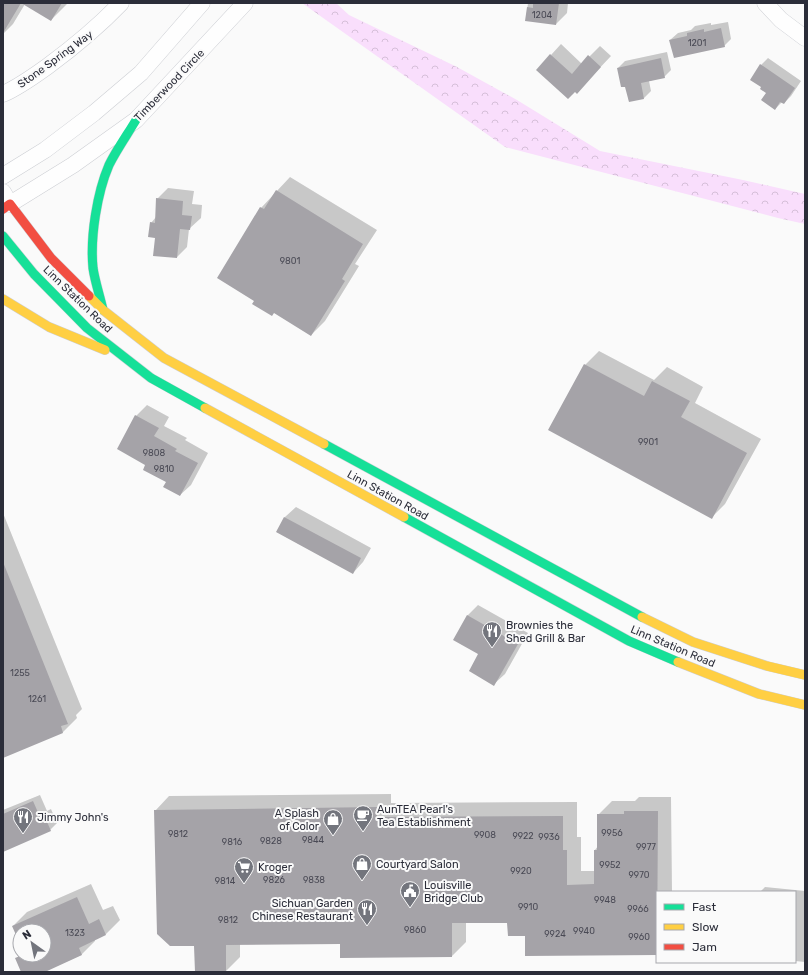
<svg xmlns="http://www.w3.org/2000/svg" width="808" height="975" viewBox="0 0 808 975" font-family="Rubik,sans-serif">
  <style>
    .forest { fill: url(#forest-crowns) }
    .shadow { fill: #0003 }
    .building { fill: #a5a3a8 }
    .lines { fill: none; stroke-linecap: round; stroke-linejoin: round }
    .street-casing { stroke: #cdcfd4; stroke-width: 17 }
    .fast-casing { stroke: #cdcfd4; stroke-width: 10 }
    .slow-casing { stroke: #cdcfd4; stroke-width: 10 }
    .jam-casing { stroke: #cdcfd4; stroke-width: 10 }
    .street { stroke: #fefefe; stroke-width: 16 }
    .fast { stroke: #16e098; stroke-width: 9 }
    .slow { stroke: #ffcf43; stroke-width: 9 }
    .jam { stroke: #f24e42; stroke-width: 9 }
    .labels { text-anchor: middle; stroke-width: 4; stroke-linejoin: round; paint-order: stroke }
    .number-label { font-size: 9px; fill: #4a4a55 }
    .street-label { font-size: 11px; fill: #2b2d39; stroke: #fafafa }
    .poi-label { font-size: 11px; fill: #2b2d39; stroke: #fafafa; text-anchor: start }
  </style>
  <defs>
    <pattern id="forest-crowns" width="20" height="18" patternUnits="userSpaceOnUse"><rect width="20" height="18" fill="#f9defc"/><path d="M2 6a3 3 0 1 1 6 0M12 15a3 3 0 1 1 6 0" fill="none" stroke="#d6bfd9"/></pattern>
  </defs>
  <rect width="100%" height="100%" fill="#fafafa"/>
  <!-- forest -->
  <path class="forest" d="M 302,3 L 336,3 L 349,15 L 457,67 L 517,100 L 600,151 L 743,180 L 805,194 L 805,224 L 778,218 L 505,147 Z"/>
  <!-- shadow -->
  <path class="shadow" d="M 3,3 L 68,3 L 51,20 L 25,4 L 13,24 L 3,34 Z
    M 528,3 L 568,3 L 567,13 L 556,24 L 526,20 Z
    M 728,22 L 731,39 L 724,46 L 670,40 L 678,33 L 691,30 L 695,26 L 711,23 L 711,25 Z
    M 561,44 L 582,64 L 600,46 L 611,56 L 577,92 L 551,55 Z
    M 667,52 L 671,70 L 664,77 L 649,81 L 651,91 L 644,98 L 629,101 L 626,85 L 618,68 L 625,61 Z
    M 768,58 L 801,81 L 791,96 L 784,103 L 782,102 L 775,109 L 768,93 L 762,87 L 751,79 L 761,65 Z
    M 290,177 L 377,230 L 355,264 L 359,266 L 325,321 L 311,335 L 261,208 Z
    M 168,188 L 194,191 L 192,204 L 202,205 L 201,218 L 189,229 L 187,247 L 177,257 L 156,237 L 151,223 L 156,217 L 157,199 Z
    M 599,351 L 654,380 L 667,367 L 703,387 L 695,403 L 761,439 L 725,504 L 711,518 L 585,365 Z
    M 147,405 L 169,417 L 164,426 L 187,438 L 185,440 L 208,453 L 191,485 L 180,495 L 167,482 L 147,464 L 136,416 Z
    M 296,507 L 371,548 L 363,562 L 353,573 L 277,532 L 285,517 Z
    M 3,513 L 82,709 L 76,715 L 77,718 L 63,732 L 3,756 Z
    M 478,605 L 528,633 L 505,674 L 494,684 L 480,654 L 467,616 Z
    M 391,794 L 391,803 L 577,802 L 577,837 L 581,837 L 581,871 L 595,871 L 595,850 L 598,846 L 598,815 L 612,801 L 635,801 L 639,797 L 671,797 L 672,892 L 657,892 L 508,922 L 466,922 L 466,942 L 452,956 L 341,943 L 240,944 L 240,957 L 226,971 L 195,945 L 155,811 L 169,796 Z
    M 40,795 L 47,811 L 51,809 L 57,823 L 50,830 L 3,845 L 3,810 Z
    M 91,884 L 103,910 L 113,906 L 120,920 L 106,934 L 95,939 L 95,941 L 81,955 L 43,972 L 22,972 L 16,959 L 20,955 L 44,955 L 44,931 L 20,931 L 20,942 L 13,926 L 27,912 Z
    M 765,887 L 805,891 L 805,962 L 795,961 L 795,892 L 760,892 Z"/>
  <!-- building -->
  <path class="building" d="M 3,3 L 62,3 L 51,21 L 21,3 L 3,33 Z
    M 533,3 L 559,3 L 556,25 L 525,21 L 527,7 L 533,8 Z
    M 721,28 L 725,47 L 674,58 L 669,40 L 687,36 L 687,33 L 704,29 L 704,32 Z
    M 550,54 L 572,74 L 588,55 L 601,67 L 577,94 L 575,92 L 568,99 L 536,70 Z
    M 661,58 L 665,78 L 641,83 L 644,99 L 629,102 L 625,87 L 621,87 L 617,68 Z
    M 760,64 L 795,88 L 784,104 L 780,102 L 775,110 L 761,100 L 766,93 L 760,89 L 761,87 L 750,80 Z
    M 276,190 L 363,244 L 342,279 L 345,281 L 311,336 L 274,313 L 272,316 L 252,304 L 254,301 L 217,278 L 260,207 L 264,209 Z
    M 156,198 L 183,201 L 182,215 L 192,216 L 190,230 L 180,229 L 177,258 L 153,256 L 155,238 L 148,237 L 150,222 L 155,223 Z
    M 584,364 L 644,396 L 652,381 L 690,401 L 681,417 L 747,453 L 712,519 L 548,430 Z
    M 135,415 L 159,428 L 154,436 L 177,449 L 175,451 L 198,463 L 180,496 L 163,487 L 166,482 L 143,470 L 145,465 L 117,449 Z
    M 284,517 L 361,558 L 353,574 L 276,532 Z
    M 3,562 L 68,724 L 61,726 L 63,733 L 3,758 Z
    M 467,615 L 518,644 L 494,686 L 469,671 L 478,654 L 453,640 Z
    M 33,801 L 40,817 L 44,815 L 51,831 L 3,852 L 3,814 Z
    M 377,807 L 377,817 L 563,816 L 563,850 L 567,850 L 567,885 L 594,884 L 594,850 L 597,850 L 597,814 L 624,814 L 624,811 L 658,811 L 657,955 L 525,956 L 525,936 L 508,936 L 507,923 L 452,923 L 452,957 L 340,958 L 340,944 L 226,945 L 226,972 L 195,972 L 194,946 L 170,946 L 157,934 L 154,810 Z
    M 77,897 L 89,924 L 99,919 L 106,935 L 79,948 L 82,955 L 45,972 L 21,972 L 15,958 L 23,955 L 44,955 L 44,931 L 20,931 L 20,944 L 12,926 Z"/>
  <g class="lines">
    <defs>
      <path id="street" d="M 765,3 L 781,20 L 805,38
        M 3,94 C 19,87 34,76 48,66 C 75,46 97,28 121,3
        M 3,176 L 45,150 L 94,113 L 141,73 L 202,3
        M 3,192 L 10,204 L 73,165 L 136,120 L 245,3"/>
      <path id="fast" d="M 3,236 L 34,274 L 87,328 L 151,378 L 205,408
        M 103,310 C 100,296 95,282 93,268 C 90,237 97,193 109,165 C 117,149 127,135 136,120
        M 324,444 L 642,617
        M 404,517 L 629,641 L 678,662"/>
      <path id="slow" d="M 89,296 L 103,310 L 164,358 L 324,444
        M 3,299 L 49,327 L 105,350
        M 205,408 L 404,517
        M 642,617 L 693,642 L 767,666 L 805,675
        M 678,662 L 759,694 L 805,705"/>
      <path id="jam" d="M 3,209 L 10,204 L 51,258 L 89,296"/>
    </defs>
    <!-- street casing -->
    <use href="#street" class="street-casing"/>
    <!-- fast casing -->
    <use href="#fast" class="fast-casing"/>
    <!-- slow casing -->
    <use href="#slow" class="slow-casing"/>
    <!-- jam casing -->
    <use href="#jam" class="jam-casing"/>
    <!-- street -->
    <use href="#street" class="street"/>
    <!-- fast -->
    <use href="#fast" class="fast"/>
    <!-- slow -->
    <use href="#slow" class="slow"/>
    <!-- jam -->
    <use href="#jam" class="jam"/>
  </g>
  <!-- icons -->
  <defs>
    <symbol id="restaurant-pin" viewBox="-11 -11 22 30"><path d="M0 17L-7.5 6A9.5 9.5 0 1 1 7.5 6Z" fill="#73757d" stroke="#fafafa"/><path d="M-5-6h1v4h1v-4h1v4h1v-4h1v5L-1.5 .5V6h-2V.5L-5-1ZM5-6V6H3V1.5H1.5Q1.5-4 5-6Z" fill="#fff"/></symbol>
    <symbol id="cafe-pin" viewBox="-11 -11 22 30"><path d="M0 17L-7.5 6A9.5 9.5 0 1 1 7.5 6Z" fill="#73757d" stroke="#fafafa"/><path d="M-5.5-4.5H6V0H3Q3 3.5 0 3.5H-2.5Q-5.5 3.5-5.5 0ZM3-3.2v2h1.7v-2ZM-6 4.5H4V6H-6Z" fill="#fff"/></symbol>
    <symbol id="shop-pin" viewBox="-11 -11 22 30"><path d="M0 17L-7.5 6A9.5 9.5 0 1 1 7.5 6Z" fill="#73757d" stroke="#fafafa"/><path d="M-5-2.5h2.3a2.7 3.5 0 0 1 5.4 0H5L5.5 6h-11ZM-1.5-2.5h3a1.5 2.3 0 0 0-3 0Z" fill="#fff"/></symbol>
    <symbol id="supermarket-pin" viewBox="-11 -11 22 30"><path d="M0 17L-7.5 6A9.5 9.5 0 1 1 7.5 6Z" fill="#73757d" stroke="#fafafa"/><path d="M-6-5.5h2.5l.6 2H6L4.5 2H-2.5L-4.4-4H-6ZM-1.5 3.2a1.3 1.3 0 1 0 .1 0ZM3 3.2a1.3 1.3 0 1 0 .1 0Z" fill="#fff"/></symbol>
    <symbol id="civic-pin" viewBox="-11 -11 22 30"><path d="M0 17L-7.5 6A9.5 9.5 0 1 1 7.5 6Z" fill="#73757d" stroke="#fafafa"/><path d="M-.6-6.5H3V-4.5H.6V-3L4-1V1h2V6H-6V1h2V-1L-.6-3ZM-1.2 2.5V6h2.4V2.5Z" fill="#fff"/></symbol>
  </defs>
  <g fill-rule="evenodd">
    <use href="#restaurant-pin" x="481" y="620" width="22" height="30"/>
    <use href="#cafe-pin" x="352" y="804" width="22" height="30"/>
    <use href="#restaurant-pin" x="12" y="806" width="22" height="30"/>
    <use href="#shop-pin" x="322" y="808" width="22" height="30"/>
    <use href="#shop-pin" x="351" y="853" width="22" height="30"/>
    <use href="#supermarket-pin" x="233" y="856" width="22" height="30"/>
    <use href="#civic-pin" x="399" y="880" width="22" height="30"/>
    <use href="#restaurant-pin" x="356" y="898" width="22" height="30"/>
  </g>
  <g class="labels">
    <!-- number labels -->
    <g class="number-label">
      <text x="542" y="18">1204</text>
      <text x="697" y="46">1201</text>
      <text x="290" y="264">9801</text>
      <text x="648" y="445">9901</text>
      <text x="154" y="456">9808</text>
      <text x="164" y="472">9810</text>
      <text x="20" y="676">1255</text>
      <text x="37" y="702">1261</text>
      <text x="612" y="836">9956</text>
      <text x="178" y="837">9812</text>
      <text x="485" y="838">9908</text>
      <text x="523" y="839">9922</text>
      <text x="549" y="840">9936</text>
      <text x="313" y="843">9844</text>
      <text x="271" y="844">9828</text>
      <text x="232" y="845">9816</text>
      <text x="646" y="850">9977</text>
      <text x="610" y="868">9952</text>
      <text x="521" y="874">9920</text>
      <text x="639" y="878">9970</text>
      <text x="274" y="883">9826</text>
      <text x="314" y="883">9838</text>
      <text x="225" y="884">9814</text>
      <text x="605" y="903">9948</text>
      <text x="528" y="910">9910</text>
      <text x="638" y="912">9966</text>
      <text x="228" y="923">9812</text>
      <text x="415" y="933">9860</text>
      <text x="584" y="934">9940</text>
      <text x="75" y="936">1323</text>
      <text x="555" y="937">9924</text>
      <text x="639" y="940">9960</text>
    </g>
    <!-- street labels -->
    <g class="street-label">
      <text transform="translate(55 59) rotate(-36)" y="4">Stone Spring Way</text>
      <text transform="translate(169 85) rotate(-46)" y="4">Timberwood Circle</text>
      <text transform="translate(78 299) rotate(44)" y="4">Linn Station Road</text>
      <text transform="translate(388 495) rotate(29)" y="4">Linn Station Road</text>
      <text transform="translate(673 646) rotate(23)" y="4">Linn Station Road</text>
    </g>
    <!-- poi labels -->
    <g class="poi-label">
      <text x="506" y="629">Brownies the<tspan x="506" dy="13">Shed Grill &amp; Bar</tspan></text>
      <text x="377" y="813">AunTEA Pearl's<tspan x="377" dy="13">Tea Establishment</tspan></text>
      <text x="319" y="817" text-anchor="end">A Splash<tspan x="319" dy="13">of Color</tspan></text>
      <text x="37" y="821">Jimmy John's</text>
      <text x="376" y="868">Courtyard Salon</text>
      <text x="258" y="871">Kroger</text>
      <text x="424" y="889">Louisville<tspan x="424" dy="13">Bridge Club</tspan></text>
      <text x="353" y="907" text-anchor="end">Sichuan Garden<tspan x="353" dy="13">Chinese Restaurant</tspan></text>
    </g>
  </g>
  <!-- border -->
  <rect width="808" height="975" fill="none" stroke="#2b2d39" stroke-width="8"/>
  <!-- legend -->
  <rect x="656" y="891" width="140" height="72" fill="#fafafa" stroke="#a7a8ad"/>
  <rect x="664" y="904" width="20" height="6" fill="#16e098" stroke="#a7a8ad"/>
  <text x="692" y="911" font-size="12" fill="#2b2d39">Fast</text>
  <rect x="664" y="924" width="20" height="6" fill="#ffcf43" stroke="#a7a8ad"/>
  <text x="692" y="931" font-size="12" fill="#2b2d39">Slow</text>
  <rect x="664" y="944" width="20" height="6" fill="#f24e42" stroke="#a7a8ad"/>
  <text x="692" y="951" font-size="12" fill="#2b2d39">Jam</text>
  <!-- north arrow -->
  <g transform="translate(32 943) rotate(327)"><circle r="19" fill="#fafafa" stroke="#a7a8ad"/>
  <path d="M0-3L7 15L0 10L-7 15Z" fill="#73757d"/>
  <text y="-6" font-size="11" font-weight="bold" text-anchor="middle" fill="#2b2d39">N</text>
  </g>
</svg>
